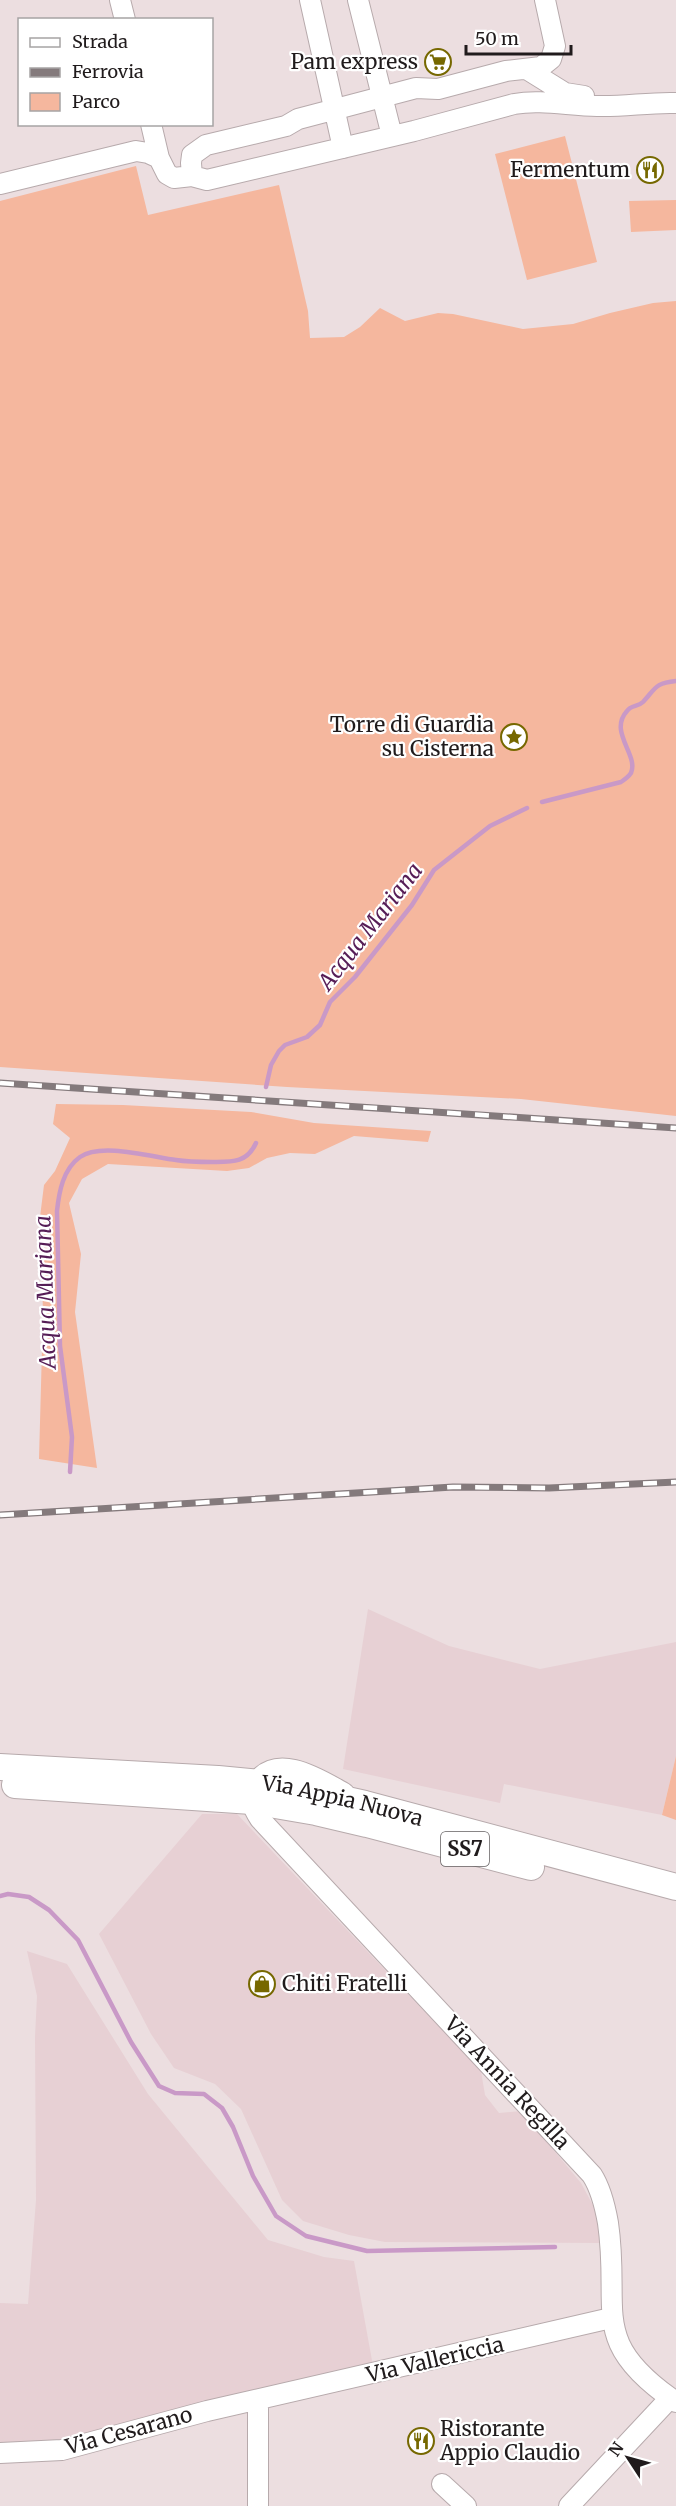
<svg xmlns="http://www.w3.org/2000/svg" width="676" height="2506" viewBox="0 0 676 2506" font-family="Merriweather,serif">
  <style>
    .built { fill: #e7d0d4 }
    .green { fill: #f5b79e }
    .lines { fill: none; stroke-linecap: round; stroke-linejoin: round }
    .stream { stroke: #c999c7; stroke-width: 4.5 }
    .minor-casing { stroke: #b7aaac; stroke-width: 22 }
    .major-casing { stroke: #b7aaac; stroke-width: 28 }
    .minor { stroke: #fff; stroke-width: 20 }
    .major { stroke: #fff; stroke-width: 26 }
    .rail-casing { stroke: #847a7c; stroke-width: 7 }
    .rail { stroke: #fff; stroke-width: 4.5; stroke-dasharray: 14; stroke-linecap: butt }
    .labels { text-anchor: middle; stroke-width: 4.5; stroke-linejoin: round; paint-order: stroke }
    .shield { fill: #fff; stroke: #635f60; stroke-width: 1.5 }
    .shield-label { font-size: 20px; font-weight: bold; fill: #201b1c }
    .poi-label { font-size: 21px; fill: #201b1c; stroke: #fff; text-anchor: end }
    .street-label { font-size: 21px; fill: #201b1c; stroke: #fff }
    .water-label { font-size: 22px; font-style: italic; fill: #561d56; stroke: #fff }
  </style>
  <rect width="100%" height="100%" fill="#ecdee0"/>
  <!-- built -->
  <path class="built" d="M 368,1609 L 449,1646 L 540,1669 L 676,1642 L 676,1756 L 662,1815 L 504,1784 L 500,1803 L 343,1769 Z
    M 202,1814 L 237,1814 L 481,2071 L 485,2095 L 499,2113 L 521,2111 L 581,2183 L 595,2209 L 602,2243 L 385,2242 L 349,2235 L 303,2221 L 282,2200 L 241,2109 L 215,2084 L 174,2068 L 151,2034 L 99,1934 Z
    M 27,1951 L 67,1964 L 148,2094 L 268,2240 L 324,2257 L 354,2261 L 373,2366 L 71,2441 L 0,2442 L 0,2303 L 28,2304 L 36,2200 L 35,2037 L 37,1996 Z"/>
  <!-- green -->
  <path class="green" d="M 565,136 L 597,262 L 527,280 L 495,154 Z
    M 136,166 L 148,215 L 279,185 L 308,311 L 310,338 L 344,337 L 360,327 L 380,308 L 405,321 L 438,313 L 453,314 L 523,329 L 573,324 L 610,313 L 653,303 L 676,301 L 676,1116 L 521,1099 L 287,1087 L 0,1067 L 0,201 Z
    M 676,200 L 676,230 L 631,232 L 629,201 Z
    M 56,1104 L 123,1105 L 251,1112 L 314,1123 L 431,1131 L 428,1142 L 354,1136 L 315,1154 L 290,1153 L 267,1158 L 249,1168 L 227,1171 L 108,1164 L 82,1179 L 69,1203 L 81,1254 L 75,1312 L 97,1468 L 39,1459 L 43,1312 L 40,1217 L 44,1185 L 55,1171 L 70,1138 L 53,1124 Z
    M 676,1756 L 676,1820 L 662,1815 Z"/>
  <g class="lines">
    <!-- stream -->
    <path class="stream" d="M 542,802 L 621,782 C 624,780 629,776 631,773 C 639,755 608,732 627,711 C 631,705 638,707 643,702 C 656,688 655,683 676,681
      M 266,1087 L 271,1065 L 279,1051 L 285,1045 L 307,1037 L 320,1025 L 330,1002 L 355,977 L 412,905 L 434,870 L 490,826 L 527,808
      M 70,1472 L 72,1437 L 60,1346 L 57,1211 C 59,1192 63,1169 80,1157 C 101,1142 152,1157 176,1160 C 188,1162 201,1162 213,1162 C 232,1162 247,1163 256,1143
      M 0,1896 L 8,1894 L 29,1897 L 49,1910 L 78,1940 L 131,2042 L 159,2086 L 175,2093 L 204,2094 L 222,2108 L 233,2127 L 253,2176 L 276,2216 L 306,2236 L 367,2251 L 555,2247"/>
    <defs>
      <path id="minor" d="M 120,0 L 125,20
        M 310,0 L 343,148
        M 358,0 L 392,136
        M 528,70 L 565,93 L 584,96
        M 151,124 L 159,158 L 167,174 L 174,178 L 192,176 L 207,180 L 414,131 L 514,104 C 541,99 570,106 597,106 C 624,107 649,102 676,103
        M 192,176 L 191,163 L 192,155 L 206,145 L 286,126 L 298,119 L 416,88 L 438,89 L 506,71 L 541,67 L 551,59 L 555,46 L 545,0
        M 0,184 L 136,151 L 148,153 L 159,158
        M 344,1793 C 319,1779 276,1751 255,1784 C 247,1796 253,1808 260,1819 L 592,2175 C 601,2189 605,2206 608,2223 C 621,2312 587,2341 676,2402
        M 258,2401 L 258,2506
        M 0,2453 L 62,2450 L 207,2411 L 611,2318
        M 442,2484 L 466,2506
        M 569,2506 L 670,2398"/>
      <g id="major">
        <path id="s1" d="M 0,1767 L 218,1779 L 280,1785 L 365,1804 L 676,1887"/>
        <path d="M 15,1785 L 252,1801 L 316,1812 L 367,1824 L 531,1867"/>
      </g>
    </defs>
    <!-- minor casing -->
    <use href="#minor" class="minor-casing"/>
    <!-- major casing -->
    <use href="#major" class="major-casing"/>
    <!-- minor -->
    <use href="#minor" class="minor"/>
    <!-- major -->
    <use href="#major" class="major"/>
    <defs>
      <path id="rail" d="M 0,1083 L 676,1128
        M 0,1515 L 453,1487 L 549,1488 L 676,1482"/>
    </defs>
    <!-- rail casing -->
    <use href="#rail" class="rail-casing"/>
    <!-- rail -->
    <use href="#rail" class="rail"/>
  </g>
  <!-- icons -->
  <defs>
    <symbol id="supermarket-ring" viewBox="-11 -11 22 22"><circle r="9.5" fill="#fff" stroke="#766800" stroke-width="1.5"/><path d="M-6-5.5h2.5l.6 2H6L4.5 2H-2.5L-4.4-4H-6ZM-1.5 3.2a1.3 1.3 0 1 0 .1 0ZM3 3.2a1.3 1.3 0 1 0 .1 0Z" fill="#766800"/></symbol>
    <symbol id="restaurant-ring" viewBox="-11 -11 22 22"><circle r="9.5" fill="#fff" stroke="#766800" stroke-width="1.5"/><path d="M-5-6h1v4h1v-4h1v4h1v-4h1v5L-1.5 .5V6h-2V.5L-5-1ZM5-6V6H3V1.5H1.5Q1.5-4 5-6Z" fill="#766800"/></symbol>
    <symbol id="sight-ring" viewBox="-11 -11 22 22"><circle r="9.5" fill="#fff" stroke="#766800" stroke-width="1.5"/><path d="M0-6L1.8-2.2L6-1.7L2.9 1.2L3.7 5.4L0 3.3L-3.7 5.4L-2.9 1.2L-6-1.7L-1.8-2.2Z" fill="#766800"/></symbol>
    <symbol id="shop-ring" viewBox="-11 -11 22 22"><circle r="9.5" fill="#fff" stroke="#766800" stroke-width="1.5"/><path d="M-5-2.5h2.3a2.7 3.5 0 0 1 5.4 0H5L5.5 6h-11ZM-1.5-2.5h3a1.5 2.3 0 0 0-3 0Z" fill="#766800"/></symbol>
  </defs>
  <g fill-rule="evenodd">
    <use href="#supermarket-ring" x="423" y="47" width="30" height="30"/>
    <use href="#restaurant-ring" x="635" y="155" width="30" height="30"/>
    <use href="#sight-ring" x="499" y="722" width="30" height="30"/>
    <use href="#shop-ring" x="247" y="1969" width="30" height="30"/>
    <use href="#restaurant-ring" x="406" y="2426" width="30" height="30"/>
  </g>
  <g class="labels">
    <!-- shield labels -->
    <rect class="shield" x="441" y="1832" width="48" height="34" rx="4.5"/>
    <g class="shield-label">
      <text x="465" y="1856">SS7</text>
    </g>
    <!-- poi labels -->
    <g class="poi-label">
      <text x="418" y="69">Pam express</text>
      <text x="630" y="177">Fermentum</text>
      <text x="494" y="732">Torre di Guardia<tspan x="494" dy="24">su Cisterna</tspan></text>
      <text x="282" y="1991" text-anchor="start">Chiti Fratelli</text>
      <text x="440" y="2436" text-anchor="start">Ristorante<tspan x="440" dy="24">Appio Claudio</tspan></text>
    </g>
    <!-- street labels -->
    <g class="street-label">
      <text dy="7" stroke="none"><textPath href="#s1" startOffset="345">Via Appia Nuova</textPath></text>
      <text transform="translate(507 2083) rotate(47)" y="7">Via Annia Regilla</text>
      <text transform="translate(435 2360) rotate(-13)" y="7">Via Vallericcia</text>
      <text transform="translate(129 2431) rotate(-15)" y="7">Via Cesarano</text>
    </g>
    <!-- water labels -->
    <g class="water-label">
      <text transform="translate(370 926) rotate(-52)" y="8">Acqua Mariana</text>
      <text transform="translate(45 1292) rotate(-92)" y="8">Acqua Mariana</text>
    </g>
  </g>
  <!-- legend -->
  <rect x="18" y="18" width="195" height="108" fill="#ffffff" stroke="#a6a4a4" stroke-width="1.5"/>
  <rect x="30" y="38" width="30" height="9" fill="#ffffff" stroke="#a6a4a4" stroke-width="1.5"/>
  <text x="72" y="48" font-size="18" fill="#201b1c">Strada</text>
  <rect x="30" y="68" width="30" height="9" fill="#847a7c" stroke="#a6a4a4" stroke-width="1.5"/>
  <text x="72" y="78" font-size="18" fill="#201b1c">Ferrovia</text>
  <rect x="30" y="93" width="30" height="18" fill="#f5b79e" stroke="#a6a4a4" stroke-width="1.5"/>
  <text x="72" y="108" font-size="18" fill="#201b1c">Parco</text>
  <!-- north arrow -->
  <g transform="translate(628 2458) rotate(306)" stroke="#ffffff" stroke-width="4.5" paint-order="stroke">
  <path d="M0-4.5L10 22L0 15L-10 22Z" fill="#201b1c"/>
  <text y="-9" font-size="16" font-weight="bold" text-anchor="middle" fill="#201b1c">N</text>
  </g>
  <!-- scale -->
  <path d="M466 45v9h105v-9" fill="none" stroke="#201b1c" stroke-width="3"/>
  <text x="475" y="45" font-size="18" fill="#201b1c" stroke="#ffffff" stroke-width="4.5" paint-order="stroke">50 m</text>
</svg>
